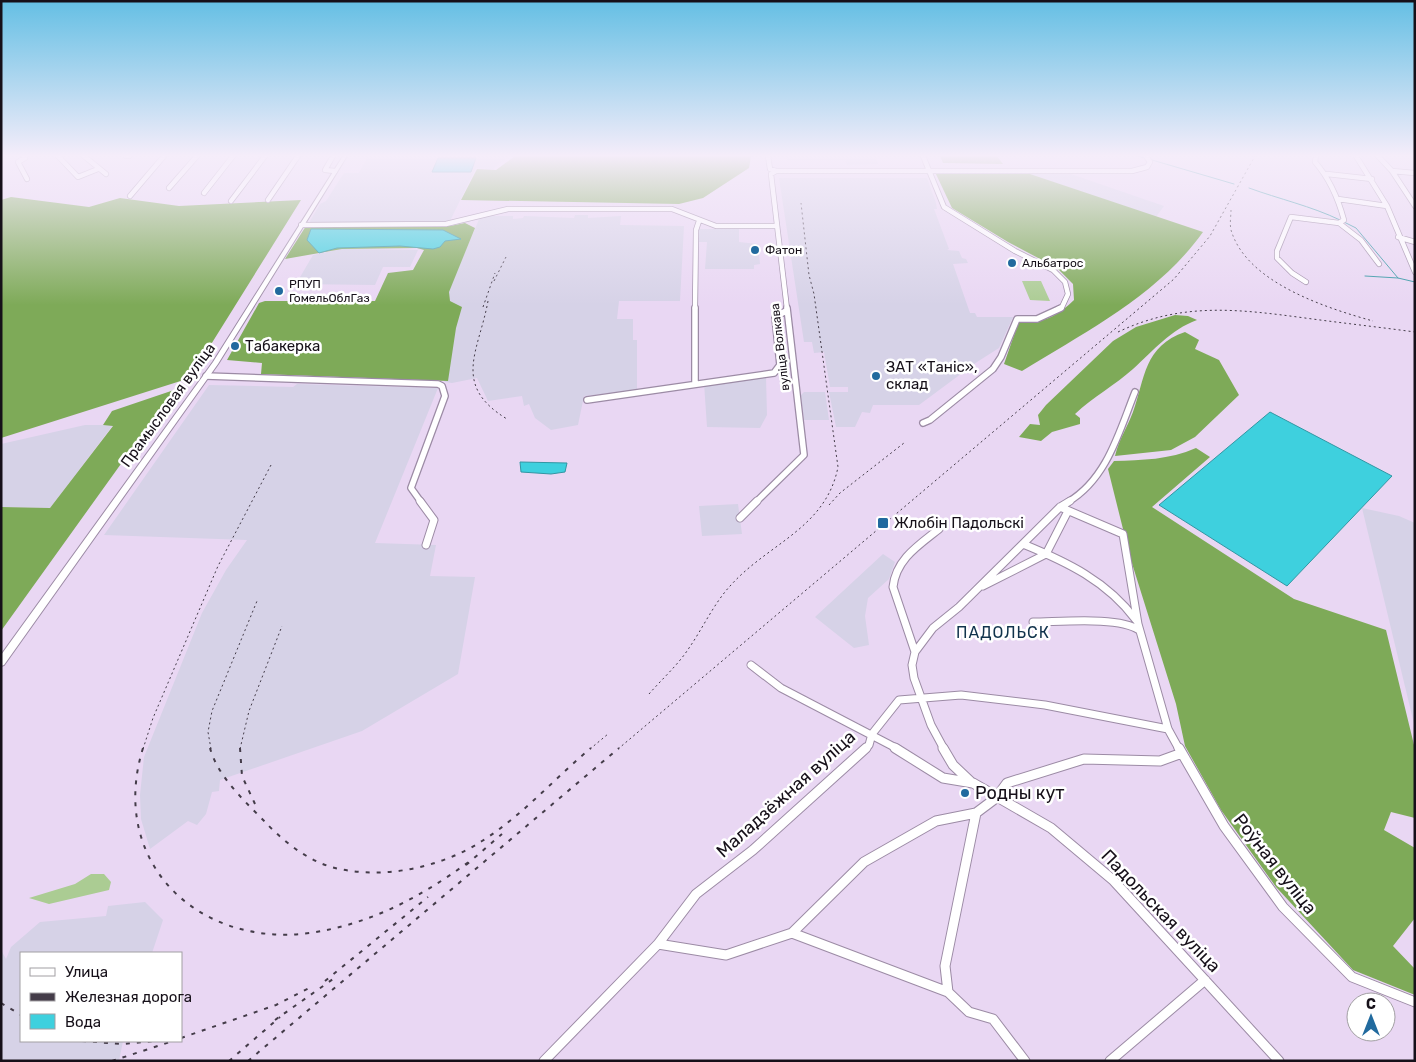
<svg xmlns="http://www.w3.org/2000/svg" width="1416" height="1062" viewBox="0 0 1416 1062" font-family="Rubik,sans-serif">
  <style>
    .industrial { fill: #d6d2e7 }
    .green { fill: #abcc93 }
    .forest { fill: #7eaa58 }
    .water { fill: #3ed0de; stroke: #3296a3 }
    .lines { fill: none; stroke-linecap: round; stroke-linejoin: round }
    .stream { stroke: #3296a3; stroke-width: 1 }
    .minor-far3-casing { stroke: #9c8ba5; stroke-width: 6 }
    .minor-far2-casing { stroke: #9c8ba5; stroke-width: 8 }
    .minor-far1-casing { stroke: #9c8ba5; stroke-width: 9 }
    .minor-casing { stroke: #9c8ba5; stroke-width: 11 }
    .major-casing { stroke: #9c8ba5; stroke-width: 2 }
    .minor-far3 { stroke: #fff; stroke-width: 4.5 }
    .minor-far2 { stroke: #fff; stroke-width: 5.5 }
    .minor-far1 { stroke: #fff; stroke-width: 7 }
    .minor { stroke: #fff; stroke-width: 9 }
    .major { fill: #fff; fill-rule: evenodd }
    .rail-far1 { stroke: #443c49; stroke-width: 1; stroke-dasharray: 2 3; stroke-linecap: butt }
    .rail { stroke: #443c49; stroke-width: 2; stroke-dasharray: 4 7; stroke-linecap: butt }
    .poi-dot { fill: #216a9e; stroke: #fff; stroke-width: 2 }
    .labels { text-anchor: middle; stroke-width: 5; stroke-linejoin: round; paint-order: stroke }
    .far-poi-label { font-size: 12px; fill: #161019; stroke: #fff; text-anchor: start }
    .far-street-label { font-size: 12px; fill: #161019; stroke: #fff }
    .poi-label { font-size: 15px; fill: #161019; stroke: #fff; text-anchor: start }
    .street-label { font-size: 15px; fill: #161019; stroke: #fff }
    .neighbourhood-label { font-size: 16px; letter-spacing: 1px; fill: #11334c; stroke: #fff }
    .near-poi-label { font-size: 18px; fill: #161019; stroke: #fff; text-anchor: start }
    .near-street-label { font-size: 18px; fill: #161019; stroke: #fff }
  </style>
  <rect width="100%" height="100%" fill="#e9d7f3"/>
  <!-- industrial -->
  <path class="industrial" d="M 368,156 L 509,156 L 493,169 L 476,168 L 449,223 L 311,223 L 310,221 L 320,204 L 326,201 L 344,173 L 359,173 Z
    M 786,156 L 875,156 L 878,164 L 847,165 L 845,160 L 787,160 Z
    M 1024,172 L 1065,172 L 1164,206 L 1156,217 Z
    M 779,178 L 927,178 L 936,203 L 937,209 L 934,209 L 949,249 L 947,250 L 959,251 L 962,258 L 966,259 L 968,263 L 953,264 L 970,313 L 975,313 L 977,317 L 1013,317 L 999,348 L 977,362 L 919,405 L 873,405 L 870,413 L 862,412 L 855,427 L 836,427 L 829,392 L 848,392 L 848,387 L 830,387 L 824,352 L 814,353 L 812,342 L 804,342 Z
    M 489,214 L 495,216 L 513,216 L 513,219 L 523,218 L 524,216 L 574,218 L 575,215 L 588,215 L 588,218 L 621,216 L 620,225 L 684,226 L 680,301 L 619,301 L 617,319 L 633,319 L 633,340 L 637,340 L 637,390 L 584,396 L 578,425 L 551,430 L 535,418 L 529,404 L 524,406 L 522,396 L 488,401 L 477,378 L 452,383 L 445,382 L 443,379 L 448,292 L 480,217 Z
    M 699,229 L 739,229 L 739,242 L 758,244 L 760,264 L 754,265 L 754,269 L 705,269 L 707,242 L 699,242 Z
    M 342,249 L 418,250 L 410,267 L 383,267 L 375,285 L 296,284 L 313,255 Z
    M 766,377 L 767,415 L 760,428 L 707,427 L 704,383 Z
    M 297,384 L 438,388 L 375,543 L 436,545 L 430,576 L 475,577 L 458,674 L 362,731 L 220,780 L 219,791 L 212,792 L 206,814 L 197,825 L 188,821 L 150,849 L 141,819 L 140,795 L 144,757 L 202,613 L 226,570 L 247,540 L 104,535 L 209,385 L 293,387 Z
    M 804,392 L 825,392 L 829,420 L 804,420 L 801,395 Z
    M 85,425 L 113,425 L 50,508 L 1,507 L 1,444 Z
    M 738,504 L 742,534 L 702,536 L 699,506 Z
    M 1362,508 L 1399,516 L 1415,523 L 1415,728 Z
    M 883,554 L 895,562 L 889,579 L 868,598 L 865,616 L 869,645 L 854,648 L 815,617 Z
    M 145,902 L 163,920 L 152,953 L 21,953 L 21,1041 L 123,1041 L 119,1061 L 1,1061 L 1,950 L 6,959 L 11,947 L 40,922 L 106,916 L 108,906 Z"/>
  <!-- green -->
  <path class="green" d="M 1022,281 L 1041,281 L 1050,301 L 1030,300 Z
    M 91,874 L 104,874 L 111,882 L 109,890 L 49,904 L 29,898 L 75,884 Z"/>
  <!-- forest -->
  <path class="forest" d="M 515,156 L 751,156 L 749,168 L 703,198 L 679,204 L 461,200 L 477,169 L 496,170 Z
    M 940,156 L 997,156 L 1003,164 L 947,163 L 943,163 Z
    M 935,172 L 1024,172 L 1203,232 C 1158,295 1087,331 1022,371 L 1004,364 L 1019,321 C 1044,324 1057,316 1074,300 L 1073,284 L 1057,268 L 1008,242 L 952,208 Z
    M 11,197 L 89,207 L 120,198 L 179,206 L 301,200 L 190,378 L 1,438 L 1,200 Z
    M 465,223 L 475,228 L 449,292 L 450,301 L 462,307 L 456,328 L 448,381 L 261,374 L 262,363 L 227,360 L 259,303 L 265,301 L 375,301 L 388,273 L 413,270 L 424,250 L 417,248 L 342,249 L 285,259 L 306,226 L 450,226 Z
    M 1175,315 L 1188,316 L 1197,320 C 1170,330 1154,350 1133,369 C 1115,385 1093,397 1075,414 L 1080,418 L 1080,424 L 1052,432 L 1041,441 L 1019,437 L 1030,424 L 1040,425 L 1038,415 L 1046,405 L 1113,341 L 1136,327 Z
    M 1185,332 L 1199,340 L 1195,349 L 1219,360 L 1239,395 L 1195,437 L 1171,450 L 1115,456 C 1119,439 1127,428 1133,412 C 1145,378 1144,346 1185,332 Z
    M 174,390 L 1,631 L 1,507 L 50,508 L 113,426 L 103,425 L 112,411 Z
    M 1196,448 L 1210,457 L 1152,507 L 1294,599 L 1386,630 L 1415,749 L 1415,818 L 1391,812 L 1384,830 L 1415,848 L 1415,918 L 1393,946 L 1415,969 L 1415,995 L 1353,970 L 1276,887 L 1221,810 L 1185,746 L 1176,704 L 1130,557 L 1108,469 L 1114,461 C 1142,460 1169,460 1196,448 Z"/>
  <!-- water -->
  <path class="water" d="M 438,158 L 476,158 L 471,172 L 432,172 Z
    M 311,229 L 443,230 L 461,239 L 445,241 L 440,247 L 433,249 L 400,246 L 337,248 L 319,253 L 307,240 Z
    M 1270,412 L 1392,476 L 1287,586 L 1159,505 Z
    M 520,462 L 567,463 L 565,472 L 551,474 L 521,472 Z"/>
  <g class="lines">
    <!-- stream -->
    <path class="stream" d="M 1138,156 L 1145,158
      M 1152,160 L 1234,184
      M 1249,188 C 1279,199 1311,206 1340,220
      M 1344,222 L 1356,228 L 1398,278
      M 1365,276 L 1398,278 L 1415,282"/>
    <defs>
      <path id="minor-far3" d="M 24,156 L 25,158 L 18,162 L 27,179
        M 58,156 L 78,177 L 98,169
        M 84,156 L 106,174
        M 126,156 L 129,156
        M 333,156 L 325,170 L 335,171
        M 768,156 L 770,169 L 776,171 L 1132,171 L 1147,167 L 1150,162 L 1146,156
        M 923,156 L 944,207 L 1015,251 L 1053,270 L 1065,282 L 1068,294 L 1062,307 L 1058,309
        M 1316,156 L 1315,162 C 1330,179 1338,198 1344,220 L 1339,223
        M 1356,156 L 1387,206 L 1415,272
        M 1378,156 L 1392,171 L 1415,206
        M 776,171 L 771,174 L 787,309
        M 1392,171 L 1415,173
        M 1327,174 L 1372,179
        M 169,188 L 197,156
        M 204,193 L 233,156
        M 130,196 L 164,156
        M 1338,199 L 1387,206
        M 268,200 L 298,156
        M 231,201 L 265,156
        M 1339,223 L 1361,240 L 1379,264
        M 301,225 L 446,224 L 508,209 L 672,209 L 716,226 L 776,226
        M 1398,237 L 1415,242
        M 1306,282 L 1292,273 L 1277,258 L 1277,251 L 1291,217 L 1339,223
        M 695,309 L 696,230 L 699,221"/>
      <path id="minor-far2" d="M 695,308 L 695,383
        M 206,376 L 438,384 L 442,386 L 445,396 L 411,488 L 421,502
        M 587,400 L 774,373 L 780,365 L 775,317 L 786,311
        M 923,423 L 930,420 L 993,369 L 1001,357 L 1017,319 L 1037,319 L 1061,308
        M 756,502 L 804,455 L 787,308
        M 1068,502 C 1107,479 1119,432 1135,392"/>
      <path id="minor-far1" d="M 420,501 L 434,520 L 426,545
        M 1060,507 L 1123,534 L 1138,624 L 1168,729 L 1179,749
        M 740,518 L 757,501
        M 1023,544 C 1067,562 1107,581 1136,620
        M 983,586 L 1046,554 L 1068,511
        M 1033,622 C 1059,622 1119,616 1139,630
        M 915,652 L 893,587 C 896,559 919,545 939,529
        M 751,665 L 781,688 L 898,749
        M 865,749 L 869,745 L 872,734 L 899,700 L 961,695 L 1045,705 L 1168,729
        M 944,749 L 931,725 L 914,678 L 912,665 L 915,652 L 933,628 L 959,607 L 1060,507 L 1070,501"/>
      <path id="minor" d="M 895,748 L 943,778 L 973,783 L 1051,828 L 1113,880 L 1279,1061
        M 943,748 L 953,765 L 972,783
        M 1179,748 L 1224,826 L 1283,907 L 1352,977 L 1415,1002
        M 792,933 L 948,992 L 969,1012 L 993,1019 L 1025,1061
        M 658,944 L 726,955 L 792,933 L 864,862 L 936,821 L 976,813
        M 948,992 L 945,966 L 976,813 L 996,798 L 1007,783 L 1084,759 L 1160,761 L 1182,753
        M 544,1061 L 658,944 L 696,894 L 753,850 L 866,748
        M 1110,1061 L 1205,980"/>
      <path id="major" d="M 343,156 L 347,156 L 218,364 L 4,665 L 1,666 L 1,655 L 213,362 Z"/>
    </defs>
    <!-- minor-far3 casing -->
    <use href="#minor-far3" class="minor-far3-casing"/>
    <!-- minor-far2 casing -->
    <use href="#minor-far2" class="minor-far2-casing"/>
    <!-- minor-far1 casing -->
    <use href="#minor-far1" class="minor-far1-casing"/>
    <!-- minor casing -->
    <use href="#minor" class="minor-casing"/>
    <!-- major casing -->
    <use href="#major" class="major-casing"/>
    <!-- minor-far3 -->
    <use href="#minor-far3" class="minor-far3"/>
    <!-- minor-far2 -->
    <use href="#minor-far2" class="minor-far2"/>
    <!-- minor-far1 -->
    <use href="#minor-far1" class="minor-far1"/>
    <!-- minor -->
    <use href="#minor" class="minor"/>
    <!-- major -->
    <use href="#major" class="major"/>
    <!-- rail-far1 -->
    <path class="rail-far1" d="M 1231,210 C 1231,217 1229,226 1232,233 C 1249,283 1326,308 1373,321
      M 494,281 L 506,257
      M 488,301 C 479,351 451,385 507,419
      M 483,307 L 495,273
      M 1118,332 C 1181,302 1238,309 1305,318 C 1342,323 1378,327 1415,332
      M 829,505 L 840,493 L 904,443
      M 649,694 C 662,679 678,665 689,648 C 703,628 714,603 731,585 C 769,543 826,528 838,467 L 814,294 L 809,275 L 801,203
      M 143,749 L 153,718 L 218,566 L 271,465
      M 211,749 L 208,732 L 212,711 L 257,601
      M 240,749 L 249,711 L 282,626
      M 590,749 L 608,734
      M 618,749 L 1174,279 L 1210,236 L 1255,156"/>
    <!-- rail -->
    <path class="rail" d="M 143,748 C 108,861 197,948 310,933 C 371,924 421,897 470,861
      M 210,748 C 218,778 248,804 269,826 C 286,843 305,858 328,866 C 377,881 439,869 482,841 C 522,816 555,778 591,748
      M 240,748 L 242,776 L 255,804
      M 466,865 L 502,834
      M 325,981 L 428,897
      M 1,1003 L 21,1015
      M 275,1020 L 333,979
      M 181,1038 L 276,1005 L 309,988
      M 82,1041 L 122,1044 L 155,1041
      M 112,1061 L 173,1041
      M 229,1061 L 280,1017
      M 248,1061 L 619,748"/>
  </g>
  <!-- sky -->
  <linearGradient id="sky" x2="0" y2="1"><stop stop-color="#64bfe4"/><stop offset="0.51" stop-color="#f5edfa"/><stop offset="1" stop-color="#f5edfa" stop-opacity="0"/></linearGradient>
  <rect width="1416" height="305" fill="url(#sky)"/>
  <!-- markers -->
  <g class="poi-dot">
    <circle cx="755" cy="250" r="5"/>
    <circle cx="1012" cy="263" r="5"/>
    <circle cx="279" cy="291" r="5"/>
    <circle cx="235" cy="346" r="5"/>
    <circle cx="876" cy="376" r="5"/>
    <rect x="877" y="517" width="12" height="12" rx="2.5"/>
    <circle cx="965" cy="793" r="5"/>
  </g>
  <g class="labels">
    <!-- far-poi labels -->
    <g class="far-poi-label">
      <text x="765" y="254">Фатон</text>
      <text x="1022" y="267">Альбатрос</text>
      <text x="289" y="288">РПУП<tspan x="289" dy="14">ГомельОблГаз</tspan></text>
    </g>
    <!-- far-street labels -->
    <g class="far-street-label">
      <text transform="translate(780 347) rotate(-97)" y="4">вуліца Волкава</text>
    </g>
    <!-- poi labels -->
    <g class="poi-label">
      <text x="245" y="351">Табакерка</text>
      <text x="886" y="372">ЗАТ «Таніс»,<tspan x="886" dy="17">склад</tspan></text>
      <text x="894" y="528">Жлобін Падольскі</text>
    </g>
    <!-- street labels -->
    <g class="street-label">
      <text transform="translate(168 405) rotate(-54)" y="5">Прамысловая вуліца</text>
    </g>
    <!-- neighbourhood labels -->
    <g class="neighbourhood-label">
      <text x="1003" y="638">ПАДОЛЬСК</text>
    </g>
    <!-- near-poi labels -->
    <g class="near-poi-label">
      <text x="975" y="799">Родны кут</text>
    </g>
    <!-- near-street labels -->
    <g class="near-street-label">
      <text transform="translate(786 794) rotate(-42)" y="6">Маладзёжная вуліца</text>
      <text transform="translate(1275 864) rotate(52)" y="6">Роўная вуліца</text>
      <text transform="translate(1161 911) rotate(46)" y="6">Падольская вуліца</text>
    </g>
  </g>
  <!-- border -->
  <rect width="1416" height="1062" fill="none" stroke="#161019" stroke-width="5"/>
  <!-- legend -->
  <rect x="20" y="952" width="162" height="90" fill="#ffffff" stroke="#a29fa3"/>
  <rect x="30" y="968" width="25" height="8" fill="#ffffff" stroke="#a29fa3"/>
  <text x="65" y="977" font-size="15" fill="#161019">Улица</text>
  <rect x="30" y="993" width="25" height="8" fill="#443c49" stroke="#a29fa3"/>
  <text x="65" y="1002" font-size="15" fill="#161019">Железная дорога</text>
  <rect x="30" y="1014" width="25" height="15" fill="#3ed0de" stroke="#a29fa3"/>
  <text x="65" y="1027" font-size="15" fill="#161019">Вода</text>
  <!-- north arrow -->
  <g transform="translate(1371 1017)"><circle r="24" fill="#ffffff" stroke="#a29fa3"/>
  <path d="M0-4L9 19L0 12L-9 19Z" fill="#216a9e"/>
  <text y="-8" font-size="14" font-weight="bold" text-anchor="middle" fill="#161019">С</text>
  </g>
</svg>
